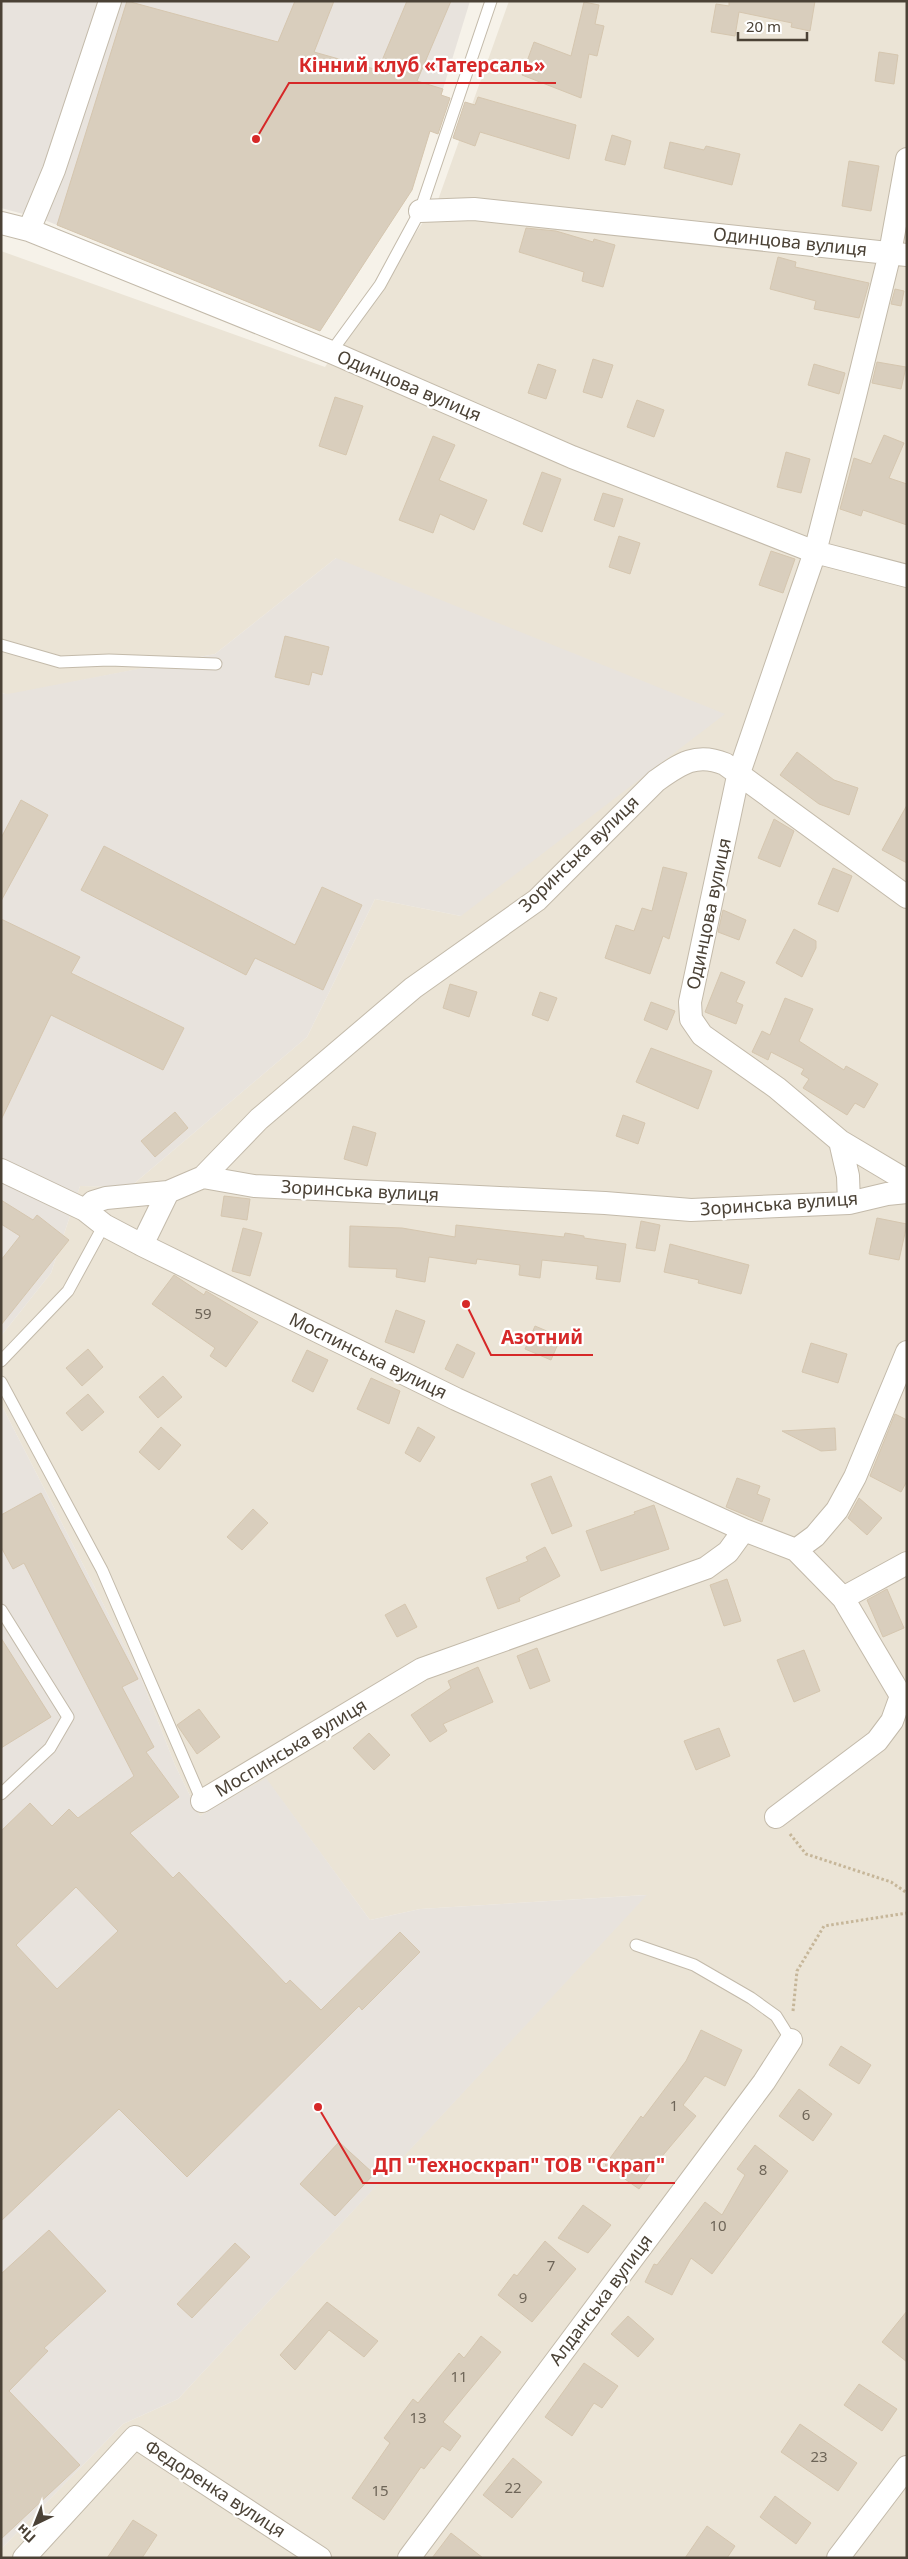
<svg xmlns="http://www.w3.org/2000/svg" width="908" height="2559" viewBox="0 0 908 2559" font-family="'Noto Sans',sans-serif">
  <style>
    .residential { fill: #ebe4d6 }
    .industrial { fill: #e8e3dd }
    .building { fill: #d9cebd; stroke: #d5c6af; fill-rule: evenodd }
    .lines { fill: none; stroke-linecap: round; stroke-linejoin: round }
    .lane-casing { stroke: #c3baaa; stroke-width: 13 }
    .street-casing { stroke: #c3baaa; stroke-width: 24 }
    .path { stroke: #c6b699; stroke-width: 3; stroke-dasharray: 2.5 2.5; stroke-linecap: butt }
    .lane { stroke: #fff; stroke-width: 11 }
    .street { stroke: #fff; stroke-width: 22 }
    .labels { text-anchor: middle; stroke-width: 4.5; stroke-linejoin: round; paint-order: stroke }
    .number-label { font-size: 15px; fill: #6e6558 }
    .street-label { font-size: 18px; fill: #4b4236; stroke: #fff }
    .leader { fill: none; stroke: #d62828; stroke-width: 2 }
    .callout-dot { fill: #d62828; stroke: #fff; stroke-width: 2 }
    .callout-label { font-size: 19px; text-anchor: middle; font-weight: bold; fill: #d62828; stroke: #fff; stroke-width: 4.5; stroke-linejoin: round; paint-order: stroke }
  </style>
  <rect width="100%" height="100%" fill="#f6f2e9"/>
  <!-- residential -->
  <path class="residential" d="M 509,1 L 907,1 L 907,2558 L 1,2558 L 1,2549 L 123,2424 L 178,2399 L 646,1895 L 420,1909 L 370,1920 L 266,1779 L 200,1816 L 175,1765 L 141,1678 L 1,1404 L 1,1336 L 51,1273 L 80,1186 L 130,1187 L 307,1037 L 375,899 L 461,916 L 336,558 L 215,654 L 7,695 L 1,692 L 1,251 L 325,367 L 438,200 Z"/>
  <!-- industrial -->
  <path class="industrial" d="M 1,1 L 470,1 L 412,190 L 320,331 L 42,219 L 1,208 Z
    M 336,558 L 725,714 L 461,916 L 375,899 L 307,1037 L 130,1187 L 80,1186 L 51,1273 L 1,1336 L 1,693 L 8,694 L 215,654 Z
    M 1,1404 L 141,1678 L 175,1765 L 200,1816 L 266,1778 L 370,1920 L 420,1909 L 647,1895 L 178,2399 L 123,2424 L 1,2549 Z"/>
  <!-- building -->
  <path class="building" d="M 127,1 L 278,42 L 295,1 L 334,1 L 314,52 L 378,70 L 407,1 L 451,1 L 417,81 L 443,89 L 441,95 L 450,98 L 438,134 L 430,131 L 412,190 L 320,331 L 57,225 Z
    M 729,1 L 815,1 L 810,31 L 791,27 L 792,23 L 739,12 L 735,36 L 711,32 L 716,4 L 729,6 Z
    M 584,2 L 599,5 L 595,24 L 604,26 L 597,56 L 589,54 L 581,98 L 522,75 L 534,42 L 571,56 Z
    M 879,52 L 898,55 L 894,84 L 875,81 Z
    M 478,97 L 576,125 L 569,159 L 480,132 L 475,146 L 453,138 L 465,102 L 475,105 Z
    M 612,135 L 631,141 L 625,165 L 605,160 Z
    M 670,142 L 704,150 L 706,146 L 740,154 L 732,185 L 664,168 Z
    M 849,161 L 879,166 L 871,211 L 842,206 Z
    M 526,228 L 556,231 L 593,242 L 594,239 L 615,245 L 603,287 L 582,281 L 584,272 L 519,252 Z
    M 778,257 L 796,262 L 795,267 L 869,283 L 859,318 L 814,309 L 816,301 L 770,289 Z
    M 895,289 L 904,291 L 901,306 L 891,304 Z
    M 593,359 L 613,365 L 602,398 L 583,392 Z
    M 877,362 L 906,367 L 901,389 L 872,383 Z
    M 538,364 L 556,370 L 546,399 L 528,393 Z
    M 814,364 L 845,373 L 839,394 L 808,385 Z
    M 335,397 L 363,406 L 346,455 L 319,446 Z
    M 637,400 L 664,410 L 654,437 L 627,427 Z
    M 884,435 L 904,443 L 889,478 L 907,484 L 907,525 L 863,510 L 861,516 L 840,509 L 854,458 L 871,464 Z
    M 433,436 L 455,445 L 439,480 L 487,500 L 474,530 L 440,514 L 433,533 L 399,520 Z
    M 786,452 L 810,459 L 801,493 L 777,487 Z
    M 542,472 L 561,479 L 542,532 L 523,524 Z
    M 603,493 L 623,499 L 614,527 L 594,520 Z
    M 619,536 L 640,543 L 630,574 L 609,567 Z
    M 771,551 L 795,559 L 783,593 L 759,585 Z
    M 285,636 L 329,647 L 322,675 L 312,672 L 309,685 L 275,677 Z
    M 797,752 L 834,780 L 858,788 L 849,815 L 819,804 L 780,775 Z
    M 21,800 L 48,815 L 1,901 L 1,838 Z
    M 907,805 L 907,863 L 882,850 Z
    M 774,819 L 794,831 L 780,867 L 758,858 Z
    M 104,846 L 295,945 L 322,887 L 362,905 L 323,990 L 255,958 L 246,975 L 81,890 Z
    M 663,867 L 687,873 L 669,939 L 663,936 L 650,974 L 605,958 L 616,925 L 634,931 L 642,908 L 652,911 Z
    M 833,868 L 852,876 L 838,912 L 818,904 Z
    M 723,910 L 746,920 L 739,940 L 718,932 Z
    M 1,919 L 80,957 L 71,973 L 184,1028 L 163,1070 L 51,1015 L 1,1120 Z
    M 794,929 L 816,941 L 816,948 L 802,977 L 776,963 Z
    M 721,972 L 745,982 L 736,1002 L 743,1005 L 736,1024 L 705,1012 Z
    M 450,984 L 477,992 L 469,1017 L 443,1008 Z
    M 540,992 L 557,998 L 548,1021 L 532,1015 Z
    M 785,998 L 813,1009 L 799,1041 L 844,1070 L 846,1066 L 878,1084 L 864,1108 L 855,1103 L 847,1115 L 803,1088 L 809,1079 L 801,1074 L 804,1069 L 771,1052 L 768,1060 L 752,1052 L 762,1031 L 770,1035 Z
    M 651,1002 L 675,1011 L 667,1030 L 644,1020 Z
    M 651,1048 L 712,1071 L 698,1109 L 636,1082 Z
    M 175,1112 L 188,1128 L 155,1157 L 141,1141 Z
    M 623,1115 L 645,1123 L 638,1144 L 616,1136 Z
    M 353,1126 L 376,1133 L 367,1166 L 344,1159 Z
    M 224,1196 L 250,1199 L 247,1220 L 221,1216 Z
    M 1,1200 L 33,1220 L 37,1215 L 69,1240 L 1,1325 L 1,1260 L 20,1236 L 1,1224 Z
    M 877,1218 L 907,1224 L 899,1260 L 869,1254 Z
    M 641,1221 L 660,1225 L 655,1251 L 636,1248 Z
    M 456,1225 L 564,1237 L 565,1233 L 584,1236 L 584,1238 L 626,1244 L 620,1282 L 596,1279 L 598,1266 L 542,1260 L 540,1278 L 519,1275 L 520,1265 L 477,1259 L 476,1264 L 429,1257 L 425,1282 L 396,1277 L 397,1269 L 349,1267 L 350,1226 L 402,1228 L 455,1237 Z
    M 243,1228 L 262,1233 L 250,1276 L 232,1271 Z
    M 670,1244 L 749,1265 L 741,1294 L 698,1283 L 699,1280 L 664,1272 Z
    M 174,1275 L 204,1295 L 206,1291 L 258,1322 L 226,1367 L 210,1356 L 215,1348 L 152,1304 Z
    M 396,1310 L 425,1321 L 414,1353 L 385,1342 Z
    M 535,1326 L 561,1337 L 551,1360 L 525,1349 Z
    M 811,1343 L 847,1354 L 838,1383 L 802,1372 Z
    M 457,1344 L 475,1353 L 463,1378 L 445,1369 Z
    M 88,1349 L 103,1367 L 82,1386 L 66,1368 Z
    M 307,1350 L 328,1360 L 313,1392 L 292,1381 Z
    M 163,1376 L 182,1397 L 158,1418 L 139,1397 Z
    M 371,1378 L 400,1391 L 389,1424 L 357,1409 Z
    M 88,1394 L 104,1412 L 82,1431 L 66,1413 Z
    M 895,1414 L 907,1420 L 907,1481 L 901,1492 L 870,1476 Z
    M 161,1427 L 181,1445 L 159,1470 L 139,1452 Z
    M 418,1427 L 435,1437 L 420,1462 L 405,1453 Z
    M 835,1428 L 836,1450 L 821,1451 L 782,1431 Z
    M 551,1476 L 572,1526 L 552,1534 L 531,1484 Z
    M 737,1478 L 760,1486 L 757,1494 L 770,1499 L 762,1522 L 726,1507 Z
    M 41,1493 L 138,1679 L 122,1687 L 154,1747 L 146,1752 L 179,1797 L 130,1833 L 173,1878 L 179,1872 L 286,1984 L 290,1980 L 321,2010 L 400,1932 L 420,1952 L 362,2010 L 359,2006 L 187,2177 L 119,2109 L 1,2221 L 1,1831 L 30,1803 L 52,1826 L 69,1809 L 78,1818 L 134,1776 L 24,1563 L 13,1569 L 1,1547 L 1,1515 ZM 76,1887 L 118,1931 L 57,1989 L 16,1945 Z
    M 859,1498 L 882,1518 L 867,1535 L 848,1518 Z
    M 654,1505 L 669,1549 L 601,1571 L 586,1531 L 635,1514 L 634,1512 Z
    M 253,1509 L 268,1523 L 242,1550 L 227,1537 Z
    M 545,1547 L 560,1576 L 519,1598 L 520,1601 L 498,1609 L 486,1578 L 528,1561 L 526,1557 Z
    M 727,1579 L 741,1621 L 724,1626 L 710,1585 Z
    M 887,1589 L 904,1628 L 883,1637 L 867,1600 Z
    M 405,1604 L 417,1627 L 397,1637 L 385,1615 Z
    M 1,1638 L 51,1717 L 1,1748 Z
    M 537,1648 L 550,1681 L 530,1689 L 517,1656 Z
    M 804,1650 L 820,1691 L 794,1702 L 777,1660 Z
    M 478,1667 L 493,1702 L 443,1724 L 447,1731 L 430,1742 L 411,1715 L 451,1688 L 448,1681 Z
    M 199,1709 L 220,1737 L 197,1754 L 177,1725 Z
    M 719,1728 L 730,1756 L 696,1770 L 684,1741 Z
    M 369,1733 L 390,1755 L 374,1770 L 353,1748 Z
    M 701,2030 L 742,2050 L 725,2086 L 705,2076 L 683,2105 L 696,2116 L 664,2154 L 639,2189 L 605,2165 L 641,2116 L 643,2118 L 686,2061 Z
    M 841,2046 L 871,2065 L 859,2084 L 829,2065 Z
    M 799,2089 L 832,2114 L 813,2141 L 779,2116 Z
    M 339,2142 L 374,2174 L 335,2216 L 300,2184 Z
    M 755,2145 L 788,2171 L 712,2274 L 691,2258 L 672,2295 L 645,2282 L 654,2264 L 657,2265 L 705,2202 L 722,2215 L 745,2175 L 737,2169 Z
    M 583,2205 L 611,2225 L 588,2253 L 558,2238 Z
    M 49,2230 L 106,2291 L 44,2348 L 48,2351 L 9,2391 L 80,2465 L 1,2539 L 1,2274 Z
    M 545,2241 L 576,2269 L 532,2322 L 498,2295 L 514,2274 L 517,2276 Z
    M 235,2243 L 250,2257 L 192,2318 L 177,2304 Z
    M 327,2302 L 378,2341 L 364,2357 L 329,2330 L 295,2370 L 280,2355 Z
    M 907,2311 L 907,2362 L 882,2342 Z
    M 628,2316 L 654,2339 L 638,2357 L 611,2334 Z
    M 481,2336 L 501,2352 L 443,2422 L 461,2436 L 450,2451 L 442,2446 L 424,2469 L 421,2467 L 384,2520 L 352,2498 L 390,2443 L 384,2438 L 413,2399 L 418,2403 L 459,2353 L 464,2358 Z
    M 584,2363 L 618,2386 L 602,2408 L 594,2403 L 572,2436 L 545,2417 Z
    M 859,2384 L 897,2409 L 882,2431 L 844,2405 Z
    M 800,2424 L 857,2463 L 838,2491 L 781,2452 Z
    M 513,2458 L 542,2482 L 512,2518 L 483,2495 Z
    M 775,2496 L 811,2523 L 796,2544 L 760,2517 Z
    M 133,2520 L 157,2535 L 142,2558 L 107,2558 Z
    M 707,2526 L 735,2546 L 727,2558 L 685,2558 Z
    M 451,2533 L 483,2558 L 432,2558 Z"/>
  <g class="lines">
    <defs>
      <path id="lane" d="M 331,352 L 380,285 L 420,211 L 491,1
        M 1,645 L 60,662 L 109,660 L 216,664
        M 1,1361 L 68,1291 L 104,1225
        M 1,1382 L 102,1570 L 202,1801
        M 1,1610 L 68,1717 L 50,1748 L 1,1794
        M 636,1945 L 694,1965 L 751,1998 L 776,2016 L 791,2040"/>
      <path id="street" d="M 907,159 L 890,253 L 854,400 L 815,552 L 738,776 L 690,1002 L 691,1019 L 702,1035 L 777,1088 L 840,1141 L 907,1181
        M 420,211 L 474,209 L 907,255
        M 1,223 L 29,230 L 331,352 L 572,457 L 815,552 L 907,576
        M 29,230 L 54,170 L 110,1
        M 840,1141 L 848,1176 L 849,1203
        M 1,1170 L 85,1210 L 104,1225 L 142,1245 L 456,1399 L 744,1530 L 796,1550 L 843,1598 L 901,1696
        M 203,1177 L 254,1186 L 605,1203 L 691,1210 L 849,1203 L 887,1194 L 907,1192
        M 85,1210 L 93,1202 L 106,1198 L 168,1192 L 203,1177 L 259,1119 L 413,988 L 537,900 L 656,781 C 680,764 696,752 725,764 L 907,897
        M 142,1245 L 168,1192
        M 796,1550 L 815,1536 L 837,1510 L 855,1477 L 907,1352
        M 843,1598 L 907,1563
        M 202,1801 L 422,1669 L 706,1568 L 728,1552 L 744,1530
        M 776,1817 L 877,1741 L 892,1721 L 901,1696
        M 24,2558 L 135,2437 L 320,2558
        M 409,2558 L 764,2082 L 791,2040
        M 838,2558 L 907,2467"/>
    </defs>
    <!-- lane casing -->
    <use href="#lane" class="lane-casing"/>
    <!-- street casing -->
    <use href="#street" class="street-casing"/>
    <!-- path -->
    <path class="path" d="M 790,1834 L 806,1854 L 891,1882 L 907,1893
      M 793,2011 L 797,1971 L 824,1926 L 907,1913"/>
    <!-- lane -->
    <use href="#lane" class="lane"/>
    <!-- street -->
    <use href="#street" class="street"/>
  </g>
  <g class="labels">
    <!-- number labels -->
    <g class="number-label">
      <text x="203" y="1319">59</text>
      <text x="674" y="2111">1</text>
      <text x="806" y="2120">6</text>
      <text x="763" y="2175">8</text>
      <text x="718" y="2231">10</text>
      <text x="551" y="2271">7</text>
      <text x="523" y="2303">9</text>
      <text x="459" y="2382">11</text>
      <text x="418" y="2423">13</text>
      <text x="819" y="2462">23</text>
      <text x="513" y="2493">22</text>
      <text x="380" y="2496">15</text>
    </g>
    <!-- street labels -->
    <g class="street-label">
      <text transform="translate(790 242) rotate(6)" y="6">Одинцова вулиця</text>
      <text transform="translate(409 386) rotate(23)" y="6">Одинцова вулиця</text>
      <text transform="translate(579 854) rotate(-44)" y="6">Зоринська вулиця</text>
      <text transform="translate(709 914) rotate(-78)" y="6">Одинцова вулиця</text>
      <text transform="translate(360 1191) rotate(3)" y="6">Зоринська вулиця</text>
      <text transform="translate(779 1204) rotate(-4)" y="6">Зоринська вулиця</text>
      <text transform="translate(368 1356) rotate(26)" y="6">Моспинська вулиця</text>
      <text transform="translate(291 1748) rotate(-31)" y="6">Моспинська вулиця</text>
      <text transform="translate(601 2300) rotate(-53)" y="6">Алданська вулиця</text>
      <text transform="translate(215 2489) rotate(33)" y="6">Федоренка вулиця</text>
    </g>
  </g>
  <!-- callouts -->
  <path class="leader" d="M256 139L289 83H556M466 1304L491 1355H593M318 2107L363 2183H675"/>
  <g class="callout-dot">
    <circle cx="256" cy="139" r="5"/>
    <circle cx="466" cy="1304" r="5"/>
    <circle cx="318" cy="2107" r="5"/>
  </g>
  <g class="callout-label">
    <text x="422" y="72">Кінний клуб «Татерсаль»</text>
    <text x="542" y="1344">Азотний</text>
    <text x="519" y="2172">ДП "Техноскрап" ТОВ "Скрап"</text>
  </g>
  <!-- border -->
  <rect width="908" height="2559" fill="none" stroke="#4b4236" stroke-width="5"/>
  <!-- north arrow -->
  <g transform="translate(35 2524) rotate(223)" stroke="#ffffff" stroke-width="4" paint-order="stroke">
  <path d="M0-4L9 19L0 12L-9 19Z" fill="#4b4236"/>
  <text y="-8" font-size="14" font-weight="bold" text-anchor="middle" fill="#4b4236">Пн</text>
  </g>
  <!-- scale -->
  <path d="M738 32v8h69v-8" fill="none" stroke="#4b4236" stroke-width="2.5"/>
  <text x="746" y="32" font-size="15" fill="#4b4236" stroke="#ffffff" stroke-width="4" paint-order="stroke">20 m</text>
</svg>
